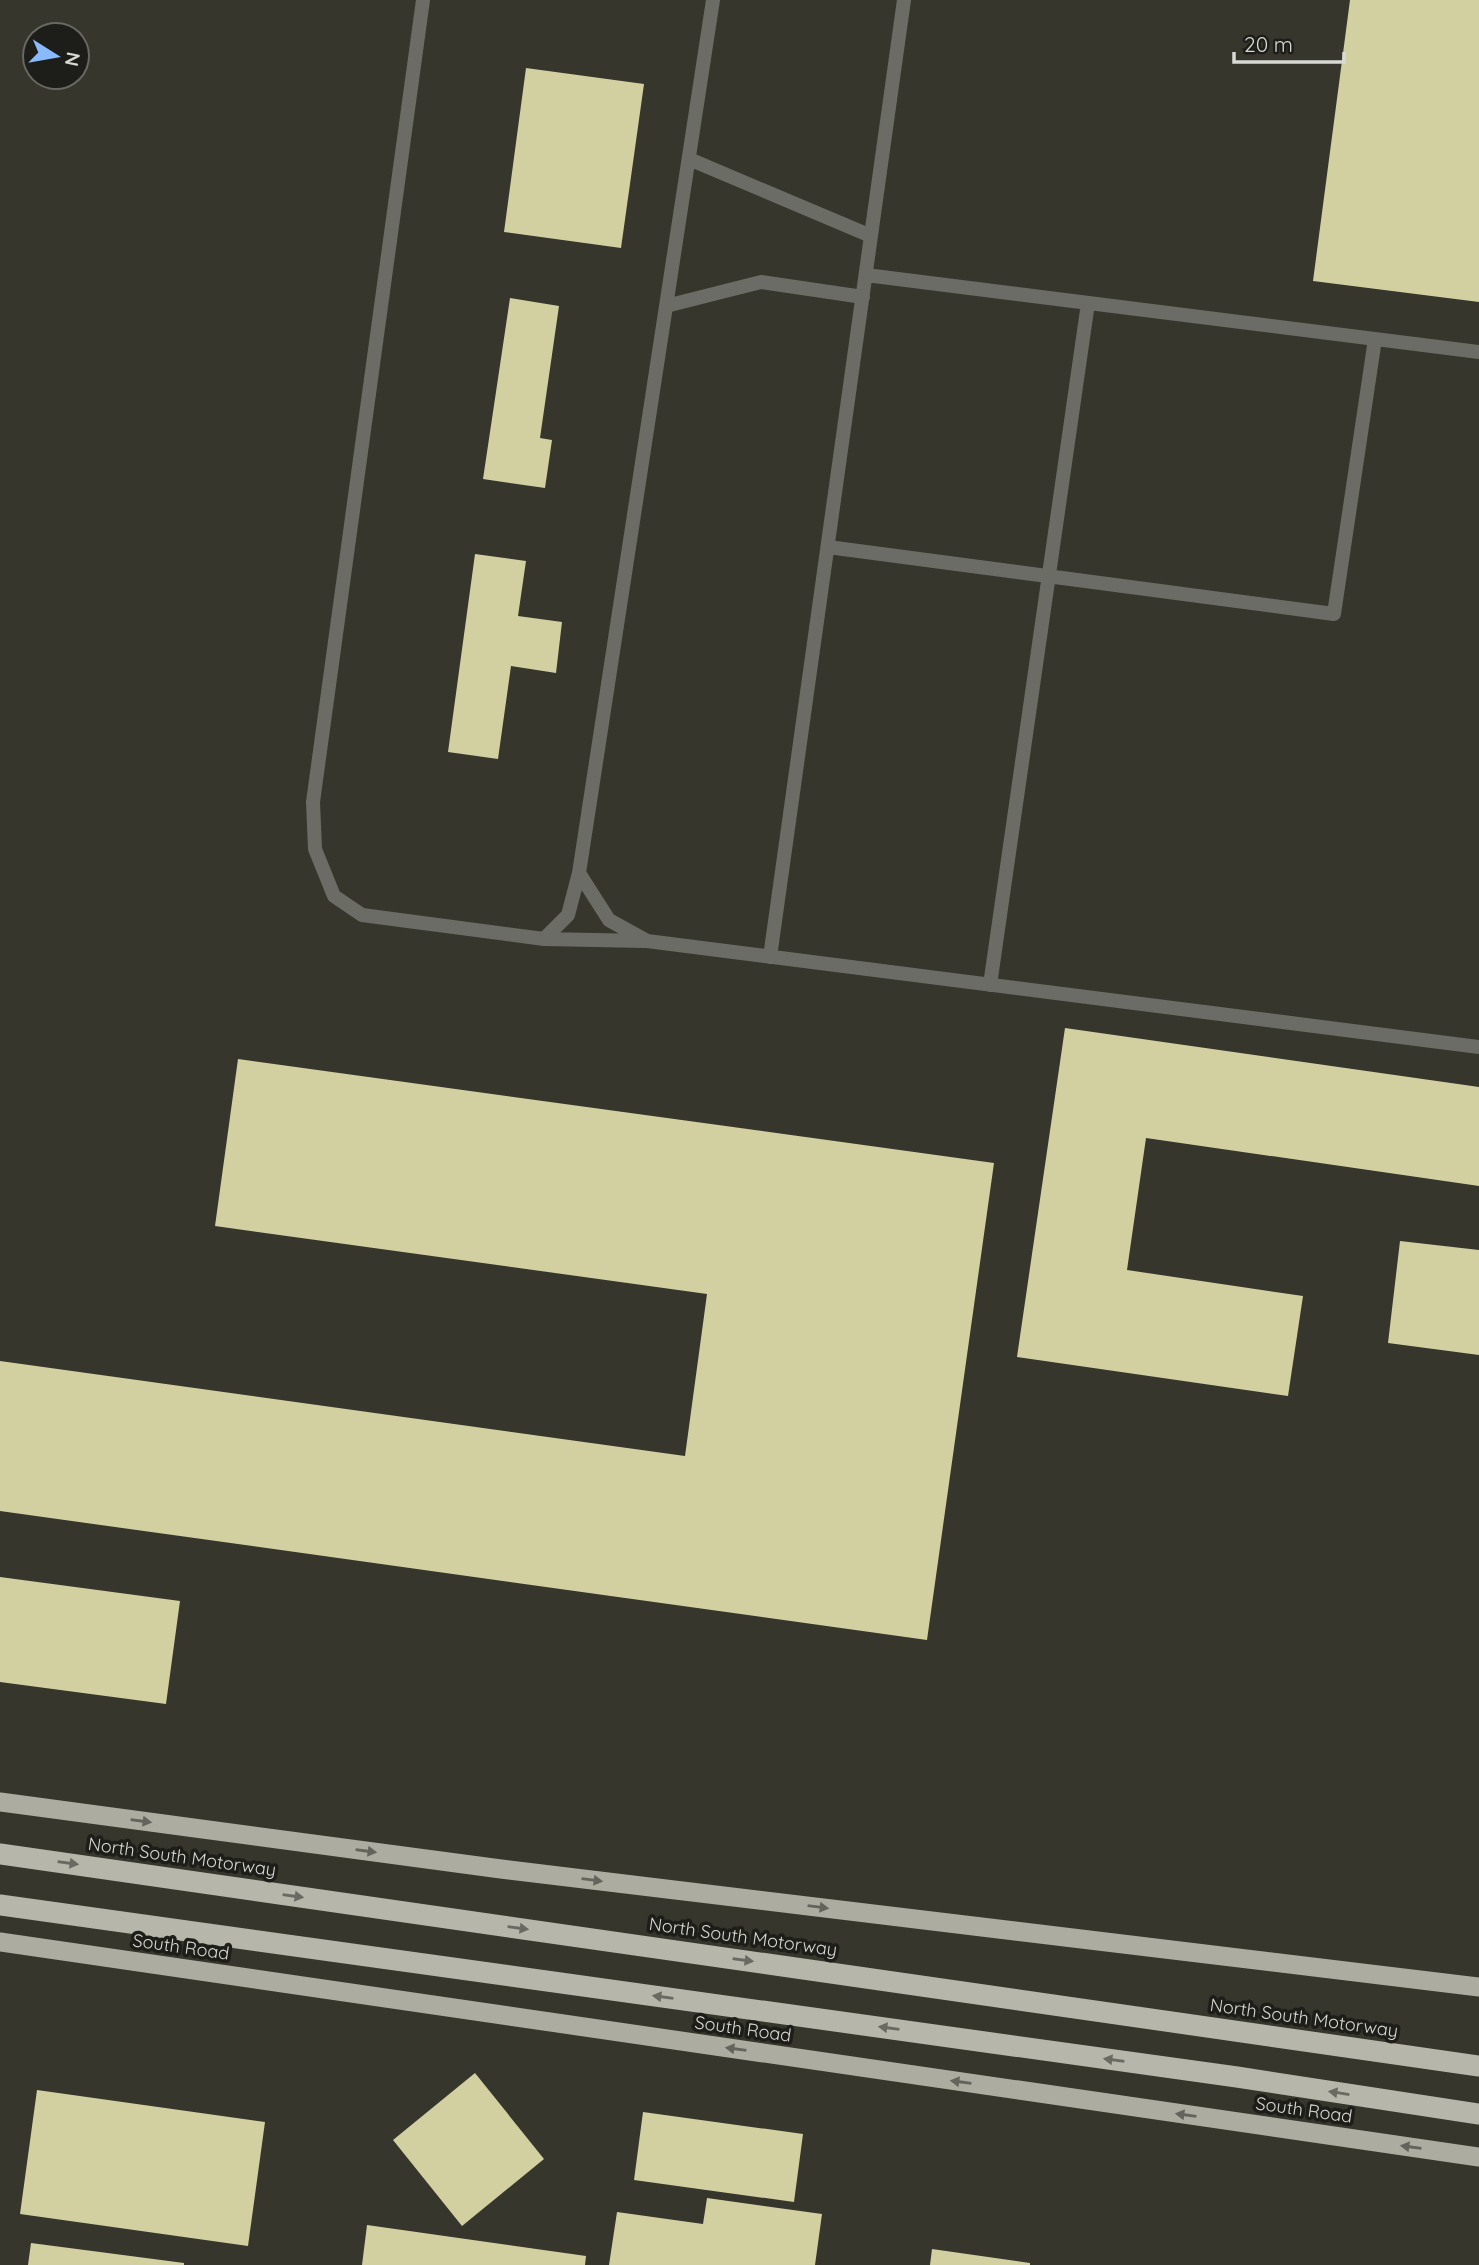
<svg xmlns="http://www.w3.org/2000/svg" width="1479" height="2265" viewBox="0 0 1479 2265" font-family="Quicksand,sans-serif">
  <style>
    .building { fill: #d2d0a1 }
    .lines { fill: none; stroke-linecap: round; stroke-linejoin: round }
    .service { stroke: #6c6c67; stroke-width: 14 }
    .trunk { stroke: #acaca0; stroke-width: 19 }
    .motorway { stroke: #b6b6aa; stroke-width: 21 }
    .oneway { fill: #64645c }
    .oneway2 { fill: #6a6a62 }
    .labels { text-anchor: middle; stroke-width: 7; stroke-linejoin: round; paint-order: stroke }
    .street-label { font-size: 18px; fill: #d9d9d3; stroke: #1d1d19 }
  </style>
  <rect width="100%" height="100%" fill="#36362c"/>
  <!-- building -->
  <path class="building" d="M 1350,0 L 1479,0 L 1479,302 L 1313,281 Z
    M 526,68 L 644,84 L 621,248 L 504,232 Z
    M 510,298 L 559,306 L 540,438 L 552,440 L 545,488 L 483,479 Z
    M 475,554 L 526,561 L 518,616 L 562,622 L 556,673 L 511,666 L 498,759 L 448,752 Z
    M 1065,1028 L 1479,1087 L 1479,1186 L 1146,1138 L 1127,1270 L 1303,1296 L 1288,1396 L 1017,1357 Z
    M 238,1059 L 994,1163 L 927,1640 L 0,1511 L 0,1361 L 685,1456 L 707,1294 L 215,1226 Z
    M 1400,1241 L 1479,1250 L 1479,1355 L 1388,1343 Z
    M 0,1577 L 180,1601 L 166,1704 L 0,1682 Z
    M 475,2073 L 544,2159 L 462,2226 L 393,2140 Z
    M 37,2090 L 265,2122 L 248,2246 L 20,2214 Z
    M 643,2112 L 803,2134 L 794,2202 L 634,2180 Z
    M 707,2198 L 822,2214 L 815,2265 L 609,2265 L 617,2212 L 703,2224 Z
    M 367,2225 L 586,2256 L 585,2265 L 362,2265 Z
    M 31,2243 L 184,2263 L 184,2265 L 28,2265 Z
    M 932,2249 L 1030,2263 L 1030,2265 L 930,2265 Z"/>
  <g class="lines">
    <!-- service -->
    <path class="service" d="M 423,0 L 313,802 L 315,849 L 334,896 L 362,915 L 544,939 L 568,915 L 579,873 L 713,0
      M 689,159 L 871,236
      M 866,275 L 1479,352
      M 666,306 L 761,282 L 863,297
      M 828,547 L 1334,614 L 1375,339
      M 579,873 L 609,920 L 647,941 L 1479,1047
      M 544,939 L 645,941
      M 770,957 L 904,0
      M 990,985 L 1088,303"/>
    <!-- trunk -->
    <path class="trunk" d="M 0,1802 L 501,1869 L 1479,1987
      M 0,1942 L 1479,2157"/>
    <!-- motorway -->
    <path class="motorway" d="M 0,1854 L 1479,2066
      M 0,1905 L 1237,2077 L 1479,2114"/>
  </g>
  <!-- one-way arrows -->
  <defs><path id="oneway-solid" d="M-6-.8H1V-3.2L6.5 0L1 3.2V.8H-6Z" transform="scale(1.75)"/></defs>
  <g class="oneway">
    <use href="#oneway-solid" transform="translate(141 1821) rotate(8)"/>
    <use href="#oneway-solid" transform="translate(366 1851) rotate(8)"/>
    <use href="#oneway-solid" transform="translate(592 1880) rotate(7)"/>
    <use href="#oneway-solid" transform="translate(818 1907) rotate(7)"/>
    <use href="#oneway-solid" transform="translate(736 2049) rotate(-172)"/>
    <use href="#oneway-solid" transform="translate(961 2082) rotate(-172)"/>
    <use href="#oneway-solid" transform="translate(1186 2115) rotate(-172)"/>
    <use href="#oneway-solid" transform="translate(1411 2147) rotate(-172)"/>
  </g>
  <g class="oneway2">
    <use href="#oneway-solid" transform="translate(68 1863) rotate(8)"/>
    <use href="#oneway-solid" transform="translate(293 1896) rotate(8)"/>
    <use href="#oneway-solid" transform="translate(518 1928) rotate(8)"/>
    <use href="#oneway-solid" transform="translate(743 1960) rotate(8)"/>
    <use href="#oneway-solid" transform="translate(663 1997) rotate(-172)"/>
    <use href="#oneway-solid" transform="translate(889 2028) rotate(-172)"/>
    <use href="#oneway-solid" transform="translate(1114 2060) rotate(-172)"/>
    <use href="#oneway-solid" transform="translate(1339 2093) rotate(-171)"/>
  </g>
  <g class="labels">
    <!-- street labels -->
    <g class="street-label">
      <text transform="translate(182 1857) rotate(8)" y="6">North South Motorway</text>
      <text transform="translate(743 1937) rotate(8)" y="6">North South Motorway</text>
      <text transform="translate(181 1947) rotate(8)" y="6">South Road</text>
      <text transform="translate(1304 2018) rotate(8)" y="6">North South Motorway</text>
      <text transform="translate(743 2029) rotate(8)" y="6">South Road</text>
      <text transform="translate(1304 2110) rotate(8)" y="6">South Road</text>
    </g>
  </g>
  <!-- north arrow -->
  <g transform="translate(56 56) rotate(101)"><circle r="33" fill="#1d1d19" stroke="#686863" stroke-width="2"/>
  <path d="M0-5L12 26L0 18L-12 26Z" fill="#89bafc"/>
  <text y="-10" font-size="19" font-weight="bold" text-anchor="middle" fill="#d9d9d3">N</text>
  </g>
  <!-- scale -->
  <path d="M1234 52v10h110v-10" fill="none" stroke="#d9d9d3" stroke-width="3.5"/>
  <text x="1244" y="52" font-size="21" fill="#d9d9d3" stroke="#1d1d19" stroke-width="5" paint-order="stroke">20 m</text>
</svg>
